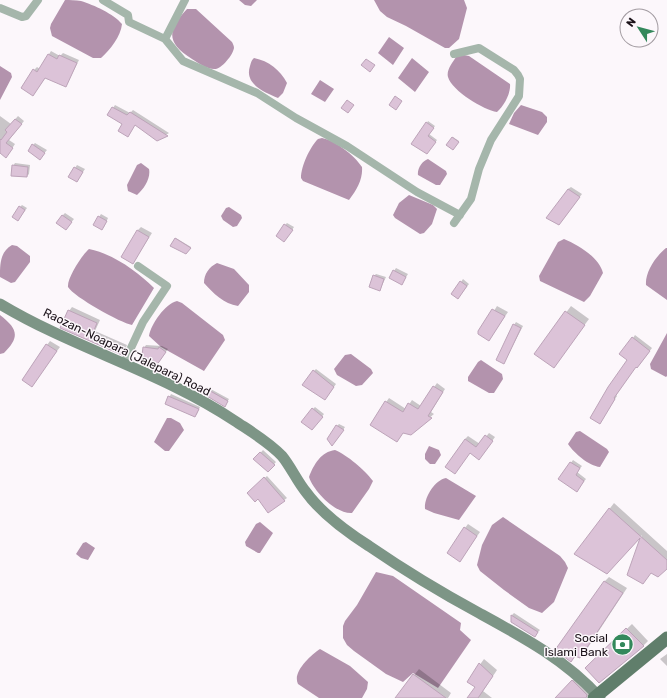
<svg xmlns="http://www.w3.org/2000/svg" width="667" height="698" viewBox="0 0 667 698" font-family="Rubik,sans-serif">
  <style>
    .water { fill: #b393ad }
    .shadow { fill: #0003 }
    .building { fill: #dcc3d8; stroke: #bda4b9 }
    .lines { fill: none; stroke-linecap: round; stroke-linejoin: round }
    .street { stroke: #a5b6ab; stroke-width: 8 }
    .secondary { stroke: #7d9586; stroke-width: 11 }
    .primary { stroke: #607e6b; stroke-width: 13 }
    .labels { text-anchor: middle; stroke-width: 3; stroke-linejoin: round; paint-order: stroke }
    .street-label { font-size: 12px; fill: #1b1219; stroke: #fcf7fb }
    .poi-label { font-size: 12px; fill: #1b1219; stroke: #fcf7fb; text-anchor: end }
  </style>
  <rect width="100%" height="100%" fill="#fcf7fb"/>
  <!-- water -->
  <path class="water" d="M 65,0 C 70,0 76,0 81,1 C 94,5 114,14 122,24 C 121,36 110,50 101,58 L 93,58 L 52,36 L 50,28 L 51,24 Z
    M 239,0 L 257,0 L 251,6 L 245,5 Z
    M 374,0 L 464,0 L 467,8 L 459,39 L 449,48 L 445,48 L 406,26 L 387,17 L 380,11 Z
    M 187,9 L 196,9 L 232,42 C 233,44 234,46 234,48 C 233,55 221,70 214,69 C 207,69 198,63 192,59 C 166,43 167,30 187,9 Z
    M 389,37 L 404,48 L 393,65 L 378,53 Z
    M 464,55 L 469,56 L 510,84 C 511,93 504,106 497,112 C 484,110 452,91 448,77 C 446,70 453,62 456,57 Z
    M 254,58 C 269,61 280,70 287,83 L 283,93 L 278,98 C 264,92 244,84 250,66 C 251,63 251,61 254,58 Z
    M 412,58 L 429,72 L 415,92 L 398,78 Z
    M 0,66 L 11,73 L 12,77 L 0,100 Z
    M 320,80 L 334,89 L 325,102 L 311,94 Z
    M 521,105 L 542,112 L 547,117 L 547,122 L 538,135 L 509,124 L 514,113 Z
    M 322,138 C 336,141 354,155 362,167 C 363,179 357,190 349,200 L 303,181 L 301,178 C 301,166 310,147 318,139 Z
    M 428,159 L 446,171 L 447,174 L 440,185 L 436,185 L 418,175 C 417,169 422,161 428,159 Z
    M 141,163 L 149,169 C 151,178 144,189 137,195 L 128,191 L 127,185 L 137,165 Z
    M 409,195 L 433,205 L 437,209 L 432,224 L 424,233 L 420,234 L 395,218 L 393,215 L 399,203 Z
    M 229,207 L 241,215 L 242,218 L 237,226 L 233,227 L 223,220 L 221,216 L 226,208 Z
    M 564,239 C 578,245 599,257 603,273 L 590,296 L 584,302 L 540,281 L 539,276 L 558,242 Z
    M 12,245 L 17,246 L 30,256 L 30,262 L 15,282 L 11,283 L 0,277 C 0,264 0,252 12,245 Z
    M 666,248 L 667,248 L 667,300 L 646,285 C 645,272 656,256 666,248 Z
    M 89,249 C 113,254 137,271 154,288 L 132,325 C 121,323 74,297 68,287 C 67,278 82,255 89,249 Z
    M 217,263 L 234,269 L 249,285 L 249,292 L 238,306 C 224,304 213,293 204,283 C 204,274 209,267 217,263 Z
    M 177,301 L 182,303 L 223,335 L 225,340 L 204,371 L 161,347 L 149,336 C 151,324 165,304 177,301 Z
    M 0,315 C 18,329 20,337 4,353 L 0,354 Z
    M 667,333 L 667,376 L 666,377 L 651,369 L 650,364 Z
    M 351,354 L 371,369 L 373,373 L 362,385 L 356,386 L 337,375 L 334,369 L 345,355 Z
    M 481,360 L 502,374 L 503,379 L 494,393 L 489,393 L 468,381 L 468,377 L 478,362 Z
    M 167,418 L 171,418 L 180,423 L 184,430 L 169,451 L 165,451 L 154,442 Z
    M 580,431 L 607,449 L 609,452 L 600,467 C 589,466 574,453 568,444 L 576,432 Z
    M 429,446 L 439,450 L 441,455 L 435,464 L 430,464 L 425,459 L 425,454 Z
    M 335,450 C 347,455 365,470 373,481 L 369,489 L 352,513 C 336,514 314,492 309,477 C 314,464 321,452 335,450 Z
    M 446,478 L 476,496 L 459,520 L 434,513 L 425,509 C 424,497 435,480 446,478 Z
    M 503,517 L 560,556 L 565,562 L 568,568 L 554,602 L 542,613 L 529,608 L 504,590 L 480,571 L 477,565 L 482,545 L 492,525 Z
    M 260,522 L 273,533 L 260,553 L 258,553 L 246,546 L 245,542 L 256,524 Z
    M 86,542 L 95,548 L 88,560 L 81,558 L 76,554 L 83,543 Z
    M 376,572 L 393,576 L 461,623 L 460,630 L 471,640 L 438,688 L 413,673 L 403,682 L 386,674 L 354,651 L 347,645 L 343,638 L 343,626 L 345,621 L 357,605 Z
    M 320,649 L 350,666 L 368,682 L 367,689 L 362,698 L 319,698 L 298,684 C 292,672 311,655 320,649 Z"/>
  <!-- shadow -->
  <path class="shadow" d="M 51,51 L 60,56 L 63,53 L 79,60 L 66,86 L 46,77 L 33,95 L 22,87 L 34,70 L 37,67 L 40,69 Z
    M 115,105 L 130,113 L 133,110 L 169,133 L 158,140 L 135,124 L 124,123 L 109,114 Z
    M 0,116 L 11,124 L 18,116 L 24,121 L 9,140 L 15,144 L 9,153 L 0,152 Z
    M 428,121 L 435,126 L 429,134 L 437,140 L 429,151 L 427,123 Z
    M 453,137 L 459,141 L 453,149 L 447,145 Z
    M 35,143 L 47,150 L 42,156 L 33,145 Z
    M 15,163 L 30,165 L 29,174 L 27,176 L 13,166 Z
    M 77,165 L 85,169 L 77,181 L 70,176 Z
    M 571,187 L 582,194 L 561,222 L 568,189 Z
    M 22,205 L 27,208 L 18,220 L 20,207 Z
    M 65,213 L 74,219 L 66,229 L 62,216 Z
    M 101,214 L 108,218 L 104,227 L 94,225 Z
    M 287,223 L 294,227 L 287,238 L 285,225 Z
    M 141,227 L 152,233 L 133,263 L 137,231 Z
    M 176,238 L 191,247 L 186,253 L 171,245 Z
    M 396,268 L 408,274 L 402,284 L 390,277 Z
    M 376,274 L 386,277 L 380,290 L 374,276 Z
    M 463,279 L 469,284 L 458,298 L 461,282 Z
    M 497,306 L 508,312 L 489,340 L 480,334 Z
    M 571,306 L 589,319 L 554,366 L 536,353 Z
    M 72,307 L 100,320 L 95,331 L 127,345 L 125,350 L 121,354 L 62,327 L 69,311 Z
    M 516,322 L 523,326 L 504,363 L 514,325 Z
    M 635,335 L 652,348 L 640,364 L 636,366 L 616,395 L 617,396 L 600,423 L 628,360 L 633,338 Z
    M 50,341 L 60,347 L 32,385 L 47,345 Z
    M 146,345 L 162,346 L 168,349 L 156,366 L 144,348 Z
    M 316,369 L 336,384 L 327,397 L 314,371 Z
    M 437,383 L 445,389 L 431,412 L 434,414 L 410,434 L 371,424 L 389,398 L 406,409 L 412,400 L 421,406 Z
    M 207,387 L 229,399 L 226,404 L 203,393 Z
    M 171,394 L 200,407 L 197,414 L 195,416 L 166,404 Z
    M 315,407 L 324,414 L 314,427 L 313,409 Z
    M 339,424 L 345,427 L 335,442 L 337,426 Z
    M 489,433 L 495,437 L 482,455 L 465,439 L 468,436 L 480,444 Z
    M 263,450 L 276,462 L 268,471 L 255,459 Z
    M 573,460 L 582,466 L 577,472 L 586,479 L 579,488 L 560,478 Z
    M 267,476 L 287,498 L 268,512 L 258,498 L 248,493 Z
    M 614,503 L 667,551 L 667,567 L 651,572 L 628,575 L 642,535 L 612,568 L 575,554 Z
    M 468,524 L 480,532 L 460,561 L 465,528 Z
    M 609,577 L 627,588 L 585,652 L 580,657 L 576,656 L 571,660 L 604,582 Z
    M 514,613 L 540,630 L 537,633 L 535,636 L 512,622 L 512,615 Z
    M 632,624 L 648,641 L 643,646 L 586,668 Z
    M 667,654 L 667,666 L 660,659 Z
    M 484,659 L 497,670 L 483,691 L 492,698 L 468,698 L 477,686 L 468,681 Z
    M 419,669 L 451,693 L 448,698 L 396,698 Z
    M 577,676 L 591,693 L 586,698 L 556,698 Z"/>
  <!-- building -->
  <path class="building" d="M 48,54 L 57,59 L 59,55 L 77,63 L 66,87 L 45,78 L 33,96 L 21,88 L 33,69 L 37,72 Z
    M 366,59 L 375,65 L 370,72 L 361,65 Z
    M 395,96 L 402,101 L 396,110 L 389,105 Z
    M 347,100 L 354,105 L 348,113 L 341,108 Z
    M 112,107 L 127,115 L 130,112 L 168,136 L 157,141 L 135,125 L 128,137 L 118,131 L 122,124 L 107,115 Z
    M 15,119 L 22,124 L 6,143 L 13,148 L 6,158 L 0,153 L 0,139 L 1,140 L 7,132 L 5,130 Z
    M 426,122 L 434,128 L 428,136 L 436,142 L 427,154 L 411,144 Z
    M 452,137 L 459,142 L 453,150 L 446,145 Z
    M 32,144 L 45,153 L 40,160 L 28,151 Z
    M 12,165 L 28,167 L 27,177 L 11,176 Z
    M 74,167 L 83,172 L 77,182 L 68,177 Z
    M 568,189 L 580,197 L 559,225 L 546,218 Z
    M 19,206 L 25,210 L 18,221 L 12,217 Z
    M 62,215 L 72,222 L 66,230 L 56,223 Z
    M 98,216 L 107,221 L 102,230 L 93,225 Z
    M 284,224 L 293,230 L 284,242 L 276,236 Z
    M 137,230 L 149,237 L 133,264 L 121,257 Z
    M 175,238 L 191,248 L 186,254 L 170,246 Z
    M 393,270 L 406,277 L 402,285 L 389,278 Z
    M 373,275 L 384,279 L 380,291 L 369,287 Z
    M 460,281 L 467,286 L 458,299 L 451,294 Z
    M 492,309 L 505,316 L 489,341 L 478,334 L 478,331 Z
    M 68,310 L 97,323 L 92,335 L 124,349 L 122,355 L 60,328 Z
    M 565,311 L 585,325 L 554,368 L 534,354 Z
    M 513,324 L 521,328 L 504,364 L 496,360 Z
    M 632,337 L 650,351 L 637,368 L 636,367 L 614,398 L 615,399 L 600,424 L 590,418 L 608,387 L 627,360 L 619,354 Z
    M 46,344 L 57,351 L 32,387 L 22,380 Z
    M 143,347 L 158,349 L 159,347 L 166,352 L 154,369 L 141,364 Z
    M 313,370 L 334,387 L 325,400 L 302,385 Z
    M 433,386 L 443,392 L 428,416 L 432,418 L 411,435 L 403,433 L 397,442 L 370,425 L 385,401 L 403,412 L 408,403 L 418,409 Z
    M 205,388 L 228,401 L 225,407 L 202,393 Z
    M 168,396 L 199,409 L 195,417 L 165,404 Z
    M 312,408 L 323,417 L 312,430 L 301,422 Z
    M 336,425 L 344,430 L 332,446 L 327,439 Z
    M 485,435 L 493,441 L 479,460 L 470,453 L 455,474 L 445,467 L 465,439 L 476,447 Z
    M 260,452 L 275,465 L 268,472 L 253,459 Z
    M 570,462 L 580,468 L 576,475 L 584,481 L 577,492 L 558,479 Z
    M 264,477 L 285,501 L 268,513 L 258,499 L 255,502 L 247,493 Z
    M 609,508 L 667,560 L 667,569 L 658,577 L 651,573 L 643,584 L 627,575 L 640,538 L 607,574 L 574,554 Z
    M 464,527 L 477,536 L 460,562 L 447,553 Z
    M 604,581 L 623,593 L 580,658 L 575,656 L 571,662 L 555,650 Z
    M 511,615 L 538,632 L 535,637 L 511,622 Z
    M 626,628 L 644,646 L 599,683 L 585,668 Z
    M 479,663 L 493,676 L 478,698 L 467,698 L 475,687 L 467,682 Z
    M 413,674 L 446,698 L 395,698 Z
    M 572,680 L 587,695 L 586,698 L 555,698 Z"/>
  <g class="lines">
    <!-- street -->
    <path class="street" d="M 103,0 L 128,15 L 129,22 L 165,39 L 183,61 L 257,93 L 296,118 L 347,146 L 417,192 L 460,215
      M 0,8 L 22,17 L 26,16 L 38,0
      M 165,39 L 185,0
      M 454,54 L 479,48 L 514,70 L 518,75 L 520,79 L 519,96 L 491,140 L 479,169 L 471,199 L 454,223
      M 124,363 L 143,322 L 167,286 L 138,266"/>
    <!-- secondary -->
    <path class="secondary" d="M 0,304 C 75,349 162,372 235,421 C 250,431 269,442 282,456 C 291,467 297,481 306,492 C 322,514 347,532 369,546 C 404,570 442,593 479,613 C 523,637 566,660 600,698"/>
    <!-- primary -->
    <path class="primary" d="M 594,698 L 667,638"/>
  </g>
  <!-- icons -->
  <defs>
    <symbol id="bank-disc" viewBox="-11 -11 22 22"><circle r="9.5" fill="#33885b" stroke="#fcf7fb"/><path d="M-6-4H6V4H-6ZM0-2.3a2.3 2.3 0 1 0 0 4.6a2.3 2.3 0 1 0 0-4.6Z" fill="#fff"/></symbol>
  </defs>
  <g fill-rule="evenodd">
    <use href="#bank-disc" x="610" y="632" width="25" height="25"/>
  </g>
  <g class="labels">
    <!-- street labels -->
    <g class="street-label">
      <text transform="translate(127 352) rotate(26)" y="4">Raozan-Noapara (Jalepara) Road</text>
    </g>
    <!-- poi labels -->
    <g class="poi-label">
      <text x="608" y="642">Social<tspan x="608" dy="14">Islami Bank</tspan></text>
    </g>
  </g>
  <!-- north arrow -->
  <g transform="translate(639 28) rotate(306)"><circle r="19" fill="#fcf7fb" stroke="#a29ba1"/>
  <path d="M0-3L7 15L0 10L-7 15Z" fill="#33885b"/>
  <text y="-6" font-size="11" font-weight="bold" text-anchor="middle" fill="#1b1219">N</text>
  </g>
</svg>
